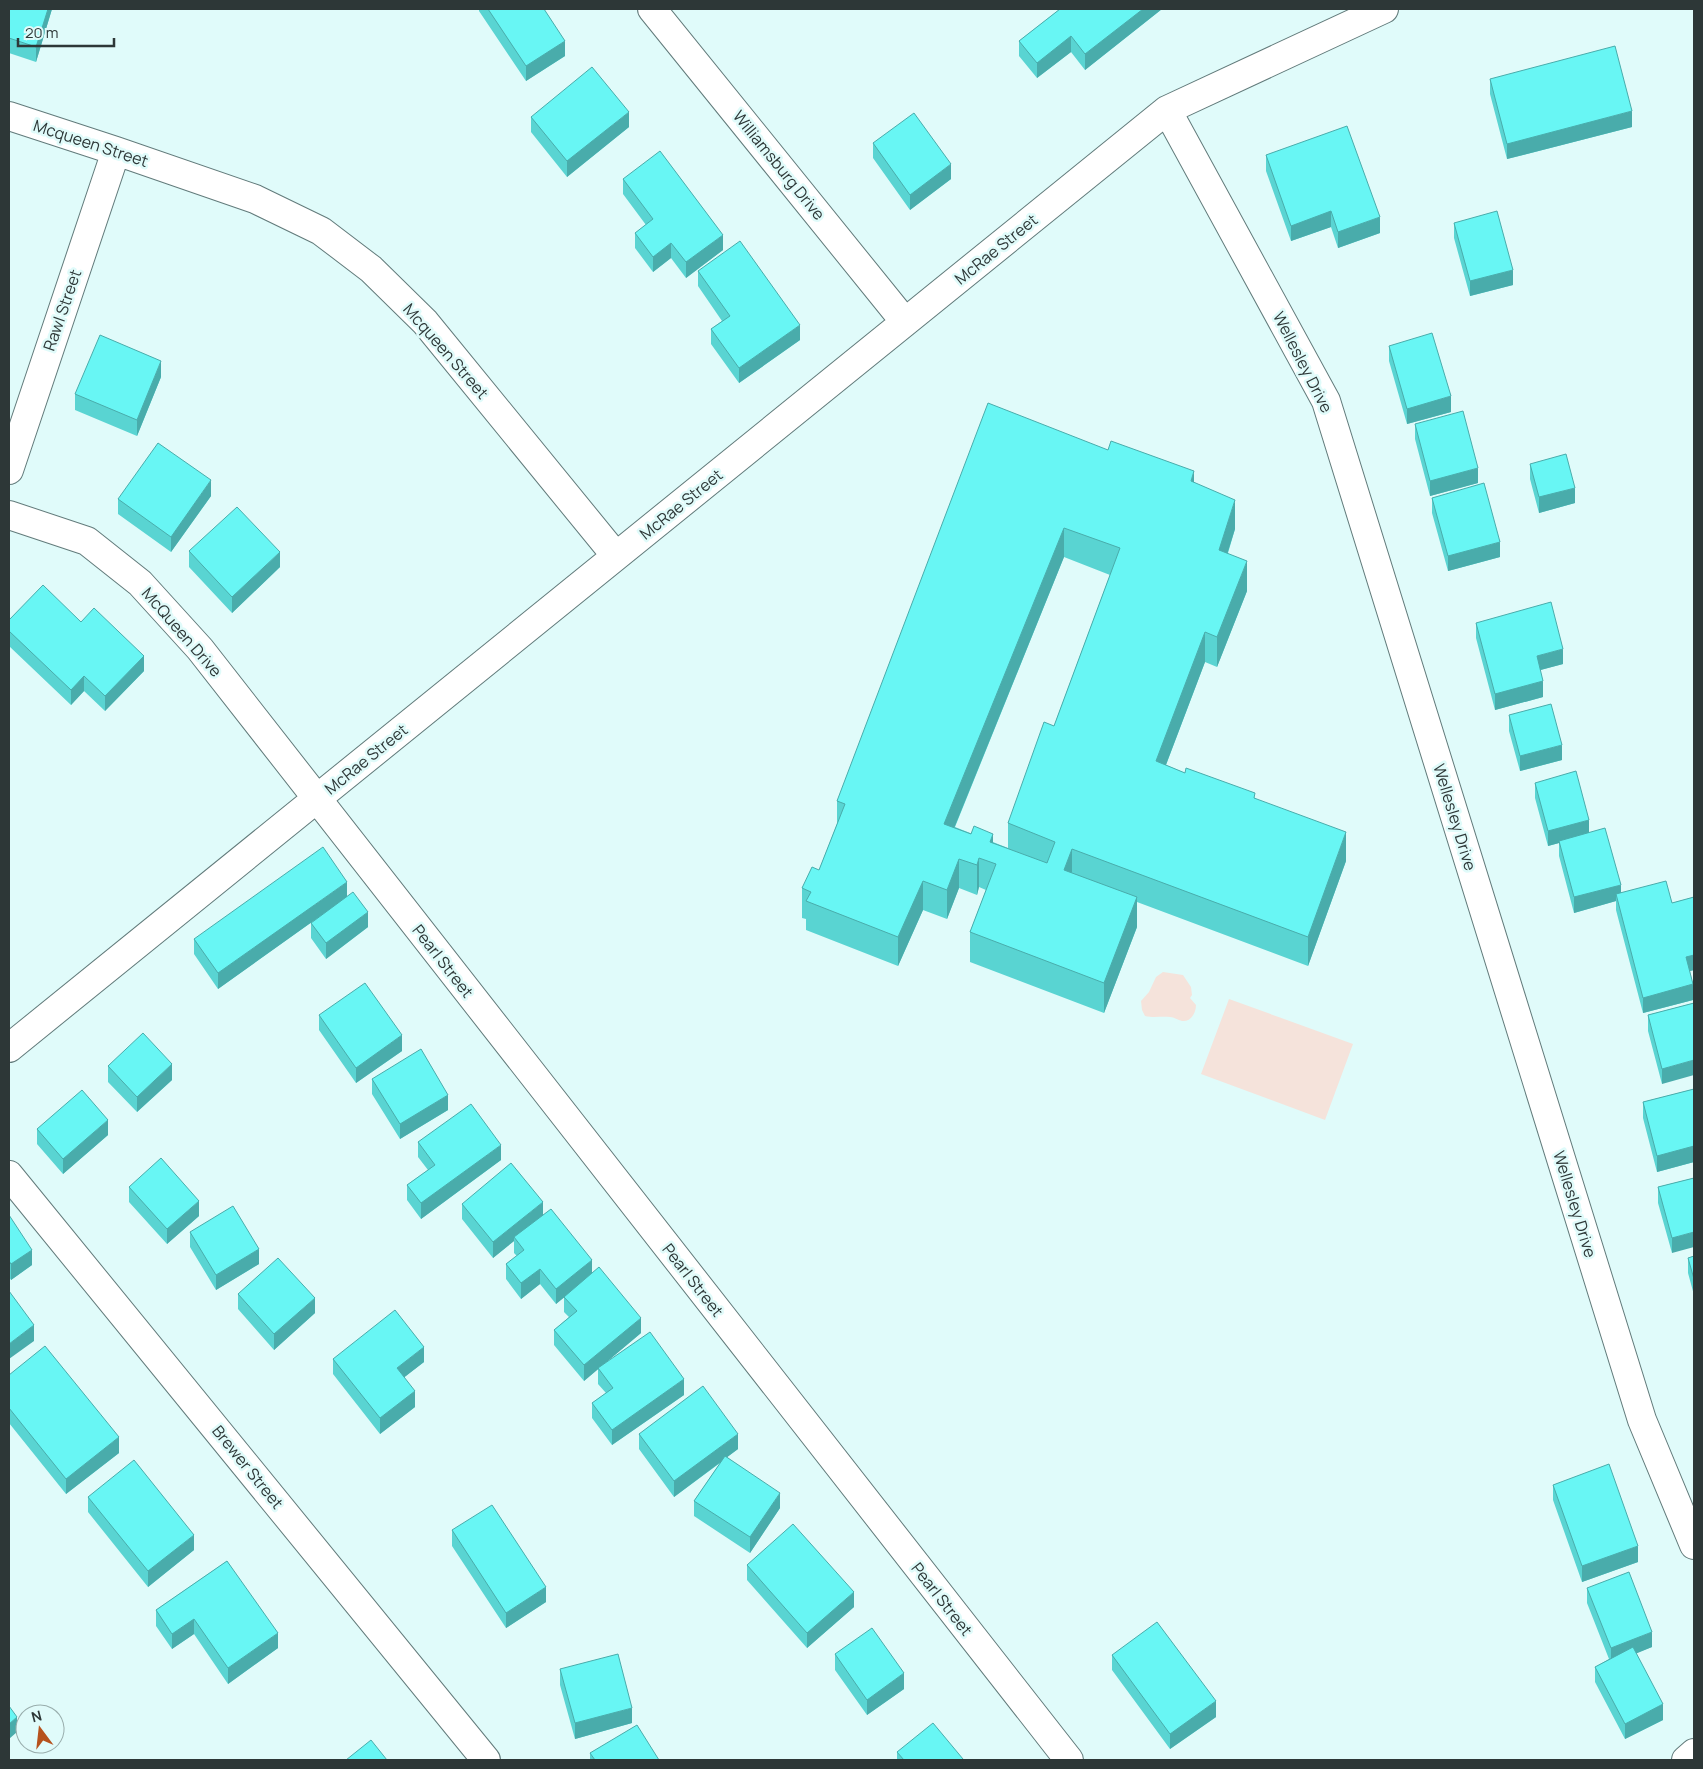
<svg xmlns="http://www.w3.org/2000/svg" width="1703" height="1769" viewBox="0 0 1703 1769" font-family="Manrope,sans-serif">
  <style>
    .green { fill: #f5e3db }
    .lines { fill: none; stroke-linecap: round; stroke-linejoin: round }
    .minor-casing { stroke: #627b7b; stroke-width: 30 }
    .minor { stroke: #fff; stroke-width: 28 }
    .wall { fill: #59d4d2; fill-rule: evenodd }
    .shaded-wall { fill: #49acab }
    .building { fill: #68f6f4; stroke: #49acab; fill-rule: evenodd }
    .labels { text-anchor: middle; stroke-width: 5; stroke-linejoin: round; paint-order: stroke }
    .street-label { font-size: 16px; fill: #2d3737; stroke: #e0fbfa }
  </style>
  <rect width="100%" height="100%" fill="#e0fbfa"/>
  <!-- green -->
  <path class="green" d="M 1163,972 L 1183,975 L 1191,987 L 1192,995 L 1190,998 L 1196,1005 C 1196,1013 1191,1022 1182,1021 C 1178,1020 1174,1017 1170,1017 C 1161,1016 1154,1018 1145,1016 L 1142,1010 L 1141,1001 L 1149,992 L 1156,977 Z
    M 1229,999 L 1353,1044 L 1325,1120 L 1201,1074 Z"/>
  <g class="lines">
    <defs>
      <path id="minor" d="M 652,9 L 905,322
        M 1167,110 L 1326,401 L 1642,1420 L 1694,1545
        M 9,116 L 116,151 L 255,199 L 321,231 L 371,269 L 425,322 L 616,556
        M 9,470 L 116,151
        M 9,515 L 87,541 L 140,583 L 200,649 L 1069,1760
        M 9,1048 L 1167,110 L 1384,9
        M 9,1175 L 486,1760
        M 1686,1760 L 1694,1753"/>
    </defs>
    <!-- minor casing -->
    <use href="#minor" class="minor-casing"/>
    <!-- minor -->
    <use href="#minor" class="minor"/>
  </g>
  <!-- wall -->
  <path class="wall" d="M 9,9 L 52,9 L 36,62 L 9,53 Z
    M 479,9 L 544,9 L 565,56 L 526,81 L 479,11 Z
    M 1060,9 L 1162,9 L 1085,70 L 1071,52 L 1037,78 L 1019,56 L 1019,41 Z
    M 1490,79 L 1632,127 L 1507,159 L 1490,94 Z
    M 531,117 L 629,127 L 567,177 L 531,132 Z
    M 873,143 L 951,179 L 910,210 L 873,158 Z
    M 1266,155 L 1380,233 L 1338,248 L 1331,227 L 1291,241 L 1266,171 Z
    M 623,179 L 723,250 L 686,278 L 671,258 L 653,272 L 635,248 L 635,233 L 646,225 L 623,194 Z
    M 1454,223 L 1513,285 L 1470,296 L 1454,238 Z
    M 698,271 L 800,340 L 739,383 L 711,344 L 711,329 L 722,321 L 698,286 Z
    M 1389,346 L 1451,412 L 1407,424 L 1389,361 Z
    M 161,377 L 137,436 L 75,410 L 75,394 Z
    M 1415,424 L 1478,483 L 1430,496 L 1415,439 Z
    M 1108,450 L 1194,482 L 1235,529 L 1228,553 L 1247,591 L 1217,667 L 1205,662 L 1166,765 L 1185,773 L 1255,798 L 1346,861 L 1308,966 L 1137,902 L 1137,927 L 1104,1013 L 970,962 L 970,932 L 986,890 L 979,887 L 977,895 L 959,888 L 947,919 L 923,910 L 898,966 L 806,930 L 806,919 L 802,918 L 802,888 L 819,870 L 837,824 L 837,801 ZM 1064,557 L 1110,575 L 1054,726 L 1008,823 L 1008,848 L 955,827 Z
    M 1530,464 L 1575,503 L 1539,513 L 1530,479 Z
    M 211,496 L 171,552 L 118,514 L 118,499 Z
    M 1432,498 L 1500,557 L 1448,571 L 1432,513 Z
    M 189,551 L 280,567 L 232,613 L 189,567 Z
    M 9,620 L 81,622 L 144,671 L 105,711 L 84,691 L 71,705 L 9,646 Z
    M 1476,623 L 1563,664 L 1540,670 L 1543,697 L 1495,710 L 1476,638 Z
    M 1509,715 L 1562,760 L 1520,771 L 1509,731 Z
    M 1535,783 L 1589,832 L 1621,893 L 1672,903 L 1694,897 L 1694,970 L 1690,971 L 1693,1000 L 1643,1013 L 1616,910 L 1616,901 L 1574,913 L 1559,856 L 1559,843 L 1548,846 L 1535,798 Z
    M 347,896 L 368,927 L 326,959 L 311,938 L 311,923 L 316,919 L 218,989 L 194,954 L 194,939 Z
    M 1694,1003 L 1662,1084 L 1648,1031 L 1648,1015 Z
    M 319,1015 L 402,1051 L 356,1083 L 319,1030 Z
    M 108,1066 L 172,1080 L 137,1112 L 108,1082 Z
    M 372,1079 L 448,1110 L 400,1139 L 372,1094 Z
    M 1694,1089 L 1694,1162 L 1657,1172 L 1643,1118 L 1643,1102 Z
    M 37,1129 L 108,1135 L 63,1174 L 37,1144 Z
    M 418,1142 L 501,1160 L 421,1219 L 407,1200 L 407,1185 L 428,1170 L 418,1157 Z
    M 1694,1178 L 1672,1253 L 1658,1203 L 1658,1187 Z
    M 129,1187 L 199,1216 L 167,1244 L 129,1202 Z
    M 462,1204 L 543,1215 L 641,1333 L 603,1365 L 684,1395 L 612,1445 L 592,1418 L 592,1403 L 606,1393 L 598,1384 L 598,1369 L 584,1381 L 554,1345 L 554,1330 L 569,1317 L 564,1312 L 564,1297 L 556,1304 L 540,1284 L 521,1299 L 506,1279 L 506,1264 L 517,1256 L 514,1253 L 514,1241 L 493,1258 L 462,1219 Z
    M 9,1215 L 32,1265 L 11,1280 L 9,1277 Z
    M 190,1232 L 259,1264 L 216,1290 L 190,1247 Z
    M 1694,1256 L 1694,1295 L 1688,1273 L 1688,1258 Z
    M 238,1294 L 315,1313 L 274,1350 L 238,1309 Z
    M 333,1359 L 424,1362 L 404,1377 L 415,1407 L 380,1434 L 333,1374 Z
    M 9,1375 L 119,1453 L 66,1494 L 9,1423 Z
    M 639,1434 L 738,1449 L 727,1457 L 780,1508 L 750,1553 L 694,1516 L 694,1501 L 720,1463 L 674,1497 L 639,1449 Z
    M 1553,1485 L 1638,1562 L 1582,1582 L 1553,1500 Z
    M 88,1497 L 194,1550 L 148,1587 L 88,1512 Z
    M 452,1530 L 546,1602 L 506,1628 L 452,1546 Z
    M 227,1561 L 278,1648 L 228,1684 L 194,1634 L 172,1649 L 156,1626 L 156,1610 Z
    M 747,1565 L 854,1607 L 807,1648 L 747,1580 Z
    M 1587,1588 L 1652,1647 L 1636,1653 L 1663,1720 L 1625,1739 L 1595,1682 L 1595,1667 L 1609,1659 L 1587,1603 Z
    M 835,1654 L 904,1689 L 867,1715 L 835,1670 Z
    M 1112,1655 L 1216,1717 L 1170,1749 L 1112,1670 Z
    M 560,1669 L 632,1723 L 575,1739 L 560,1685 Z
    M 897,1752 L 963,1760 L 897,1760 Z
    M 590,1753 L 659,1760 L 590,1760 Z"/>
  <!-- shaded-wall -->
  <path class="shaded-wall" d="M 48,9 L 52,9 L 36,62 L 36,47 Z
    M 1143,9 L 1162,9 L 1085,70 L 1085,54 Z
    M 1071,36 L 1071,52 L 1037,78 L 1037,63 Z
    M 565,41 L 565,56 L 526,81 L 526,66 Z
    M 1632,111 L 1632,127 L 1507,159 L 1507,144 Z
    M 629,112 L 629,127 L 567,177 L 567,161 Z
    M 951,164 L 951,179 L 910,210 L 910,195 Z
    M 1331,211 L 1331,227 L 1291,241 L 1291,226 Z
    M 1380,217 L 1380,233 L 1338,248 L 1338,232 Z
    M 723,235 L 723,250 L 686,278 L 686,262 Z
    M 671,243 L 671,258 L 653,272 L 653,257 Z
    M 1513,270 L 1513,285 L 1470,296 L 1470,281 Z
    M 800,325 L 800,340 L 739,383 L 739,368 Z
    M 161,361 L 161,377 L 137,436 L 137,420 Z
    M 1451,396 L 1451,412 L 1407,424 L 1407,409 Z
    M 1478,468 L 1478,483 L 1430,496 L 1430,481 Z
    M 1194,471 L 1194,501 L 1191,481 Z
    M 211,480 L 211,496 L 171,552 L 171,537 Z
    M 1575,488 L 1575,503 L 1539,513 L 1539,497 Z
    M 1235,500 L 1235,529 L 1219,580 L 1219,550 Z
    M 1064,528 L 1064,557 L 944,853 L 944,824 Z
    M 1500,542 L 1500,557 L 1448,571 L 1448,556 Z
    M 280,552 L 280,567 L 232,613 L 232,597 Z
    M 1247,561 L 1247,591 L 1217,667 L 1217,637 Z
    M 1205,632 L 1205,662 L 1156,791 L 1156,761 Z
    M 1563,649 L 1563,664 L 1537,671 L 1537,656 Z
    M 144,656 L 144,671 L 105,711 L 105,696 Z
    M 84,676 L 84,691 L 71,705 L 71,690 Z
    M 1543,681 L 1543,697 L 1495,710 L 1495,694 Z
    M 10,736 L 10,751 L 9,752 L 9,737 Z
    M 1562,745 L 1562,760 L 1520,771 L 1520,756 Z
    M 1589,820 L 1589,835 L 1559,841 L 1559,843 L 1548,846 L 1548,831 Z
    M 1346,832 L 1346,861 L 1308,966 L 1308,937 Z
    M 993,834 L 993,863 L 990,842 Z
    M 1072,849 L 1072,878 L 1064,870 Z
    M 979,858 L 979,887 L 977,895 L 977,865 Z
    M 959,859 L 959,888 L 947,919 L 947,890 Z
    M 923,881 L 923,910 L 898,966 L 898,937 Z
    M 347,882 L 347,897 L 218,989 L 218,973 Z
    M 1621,885 L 1621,900 L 1616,894 L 1616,901 L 1574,913 L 1574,897 Z
    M 1137,897 L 1137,927 L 1104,1013 L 1104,983 Z
    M 368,912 L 368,927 L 326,959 L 326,943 Z
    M 1694,955 L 1694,970 L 1686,972 L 1686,957 Z
    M 1693,984 L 1693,1000 L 1643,1013 L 1643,998 Z
    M 402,1035 L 402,1051 L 356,1083 L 356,1068 Z
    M 1694,1060 L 1694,1075 L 1662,1084 L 1662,1069 Z
    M 172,1064 L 172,1080 L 137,1112 L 137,1097 Z
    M 448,1095 L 448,1110 L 400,1139 L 400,1124 Z
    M 108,1120 L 108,1135 L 63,1174 L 63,1159 Z
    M 501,1145 L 501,1160 L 421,1219 L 421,1203 Z
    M 1694,1146 L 1694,1162 L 1657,1172 L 1657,1156 Z
    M 199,1201 L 199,1216 L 167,1244 L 167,1229 Z
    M 543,1202 L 543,1217 L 514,1237 L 514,1241 L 493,1258 L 493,1242 Z
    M 1694,1232 L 1694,1247 L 1672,1253 L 1672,1238 Z
    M 259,1249 L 259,1264 L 216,1290 L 216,1275 Z
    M 32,1250 L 32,1265 L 11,1280 L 11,1264 Z
    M 592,1260 L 592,1275 L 556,1304 L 556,1289 Z
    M 540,1269 L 540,1284 L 521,1299 L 521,1283 Z
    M 315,1298 L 315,1313 L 274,1350 L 274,1334 Z
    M 641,1318 L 641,1333 L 584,1381 L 584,1365 Z
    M 34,1325 L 34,1341 L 9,1359 L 9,1344 Z
    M 424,1347 L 424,1362 L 397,1383 L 397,1368 Z
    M 684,1379 L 684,1395 L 612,1445 L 612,1430 Z
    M 415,1391 L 415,1407 L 380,1434 L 380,1418 Z
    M 738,1434 L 738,1449 L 674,1497 L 674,1481 Z
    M 119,1437 L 119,1453 L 66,1494 L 66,1479 Z
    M 780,1493 L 780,1508 L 750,1553 L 750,1537 Z
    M 194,1535 L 194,1550 L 148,1587 L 148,1571 Z
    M 1638,1546 L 1638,1562 L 1582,1582 L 1582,1566 Z
    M 546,1587 L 546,1602 L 506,1628 L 506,1613 Z
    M 854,1592 L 854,1607 L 807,1648 L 807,1633 Z
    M 194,1619 L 194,1634 L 172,1649 L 172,1634 Z
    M 1652,1632 L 1652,1647 L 1611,1664 L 1611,1648 Z
    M 278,1633 L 278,1648 L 228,1684 L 228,1668 Z
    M 904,1673 L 904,1689 L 867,1715 L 867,1700 Z
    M 1216,1701 L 1216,1717 L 1170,1749 L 1170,1734 Z
    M 1663,1704 L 1663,1720 L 1625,1739 L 1625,1724 Z
    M 632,1708 L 632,1723 L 575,1739 L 575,1723 Z
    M 17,1717 L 17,1732 L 9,1739 L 9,1724 Z"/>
  <!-- building -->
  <path class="building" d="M 9,9 L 48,9 L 36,47 L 9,38 Z
    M 488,9 L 544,9 L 565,41 L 526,66 Z
    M 1060,9 L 1143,9 L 1085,54 L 1071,36 L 1037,63 L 1019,41 Z
    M 1615,46 L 1632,111 L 1507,144 L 1490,79 Z
    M 592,67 L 629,112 L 567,161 L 531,117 Z
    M 914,113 L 951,164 L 910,195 L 873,143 Z
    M 1347,126 L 1380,217 L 1338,232 L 1331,211 L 1291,226 L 1266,155 Z
    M 660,151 L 723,235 L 686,262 L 671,243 L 653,257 L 635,233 L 653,219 L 623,179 Z
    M 1497,211 L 1513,270 L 1470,281 L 1454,223 Z
    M 740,241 L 800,325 L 739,368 L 711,329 L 730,316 L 698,271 Z
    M 1432,333 L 1451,396 L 1407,409 L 1389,346 Z
    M 100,335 L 161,361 L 137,420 L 75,394 Z
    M 988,403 L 1108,450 L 1111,441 L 1194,471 L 1191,481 L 1235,500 L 1219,550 L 1247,561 L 1217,637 L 1205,632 L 1156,761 L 1185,773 L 1186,768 L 1255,793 L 1254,798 L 1346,832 L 1308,937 L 1072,849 L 1064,870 L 1137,897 L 1104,983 L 970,932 L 996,864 L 979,858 L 977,865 L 959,859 L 947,890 L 923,881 L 898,937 L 806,901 L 811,892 L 802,888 L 812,867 L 819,870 L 845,804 L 837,801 ZM 1064,528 L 1120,548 L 1054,726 L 1044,722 L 1008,823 L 1055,842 L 1047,863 L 990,842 L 993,834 L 974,826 L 971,834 L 944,824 Z
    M 1463,411 L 1478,468 L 1430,481 L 1415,424 Z
    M 158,443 L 211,480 L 171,537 L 118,499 Z
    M 1566,454 L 1575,488 L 1539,497 L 1530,464 Z
    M 1484,483 L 1500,542 L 1448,556 L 1432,498 Z
    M 237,507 L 280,552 L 232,597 L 189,551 Z
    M 43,585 L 81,622 L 94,608 L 144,656 L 105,696 L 84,676 L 71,690 L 9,631 L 9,620 Z
    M 1551,602 L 1563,649 L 1537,656 L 1543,681 L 1495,694 L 1476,623 Z
    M 1551,704 L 1562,745 L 1520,756 L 1509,715 Z
    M 1576,771 L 1589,820 L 1548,831 L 1535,783 Z
    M 1605,828 L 1621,885 L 1574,897 L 1559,841 Z
    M 323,847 L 347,882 L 218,973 L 194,939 Z
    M 1666,881 L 1672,903 L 1694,897 L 1694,955 L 1686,957 L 1693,984 L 1643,998 L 1616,894 Z
    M 353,892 L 368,912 L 326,943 L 311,923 Z
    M 365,983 L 402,1035 L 356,1068 L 319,1015 Z
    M 1694,1003 L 1694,1060 L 1662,1069 L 1648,1015 Z
    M 143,1033 L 172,1064 L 137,1097 L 108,1066 Z
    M 421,1049 L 448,1095 L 400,1124 L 372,1079 Z
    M 1694,1089 L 1694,1146 L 1657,1156 L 1643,1102 Z
    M 82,1090 L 108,1120 L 63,1159 L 37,1129 Z
    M 471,1104 L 501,1145 L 421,1203 L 407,1185 L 435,1165 L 418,1142 Z
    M 161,1158 L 199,1201 L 167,1229 L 129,1187 Z
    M 511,1163 L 543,1202 L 493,1242 L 462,1204 Z
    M 1694,1178 L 1694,1232 L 1672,1238 L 1658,1187 Z
    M 233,1206 L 259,1249 L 216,1275 L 190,1232 Z
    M 551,1209 L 592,1260 L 556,1289 L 540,1269 L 521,1283 L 506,1264 L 524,1250 L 514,1237 Z
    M 9,1215 L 32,1250 L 11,1264 L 9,1261 Z
    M 1694,1256 L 1694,1279 L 1688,1258 Z
    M 278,1258 L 315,1298 L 274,1334 L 238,1294 Z
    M 599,1267 L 641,1318 L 584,1365 L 554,1330 L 577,1311 L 564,1297 Z
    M 9,1291 L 34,1325 L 9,1344 Z
    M 395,1310 L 424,1347 L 397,1368 L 415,1391 L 380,1418 L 333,1359 Z
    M 650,1332 L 684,1379 L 612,1430 L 592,1403 L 613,1388 L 598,1368 Z
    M 45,1346 L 119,1437 L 66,1479 L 9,1408 L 9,1375 Z
    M 703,1386 L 738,1434 L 674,1481 L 639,1434 Z
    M 725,1456 L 780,1493 L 750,1537 L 694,1501 Z
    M 134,1460 L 194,1535 L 148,1571 L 88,1497 Z
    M 1609,1464 L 1638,1546 L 1582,1566 L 1553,1485 Z
    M 492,1505 L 546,1587 L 506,1613 L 452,1530 Z
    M 793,1524 L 854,1592 L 807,1633 L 747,1565 Z
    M 227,1561 L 278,1633 L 228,1668 L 194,1619 L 172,1634 L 156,1610 Z
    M 1629,1572 L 1652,1632 L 1611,1648 L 1587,1588 Z
    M 1157,1622 L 1216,1701 L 1170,1734 L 1112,1655 Z
    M 872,1628 L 904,1673 L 867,1700 L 835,1654 Z
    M 1633,1647 L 1663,1704 L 1625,1724 L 1595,1667 Z
    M 618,1654 L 632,1708 L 575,1723 L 560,1669 Z
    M 9,1706 L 17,1717 L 9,1724 Z
    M 933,1723 L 963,1759 L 962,1760 L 904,1760 L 897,1752 Z
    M 637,1725 L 659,1760 L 595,1760 L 590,1753 Z
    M 371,1740 L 387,1760 L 346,1760 Z"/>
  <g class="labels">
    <!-- street labels -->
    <g class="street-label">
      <text transform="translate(91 143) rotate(18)" y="6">Mcqueen Street</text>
      <text transform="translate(779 165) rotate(51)" y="6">Williamsburg Drive</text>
      <text transform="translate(996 249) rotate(-39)" y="6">McRae Street</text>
      <text transform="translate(62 310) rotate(-71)" y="6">Rawl Street</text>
      <text transform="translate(446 351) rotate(49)" y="6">Mcqueen Street</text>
      <text transform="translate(1303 362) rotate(63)" y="6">Wellesley Drive</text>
      <text transform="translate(681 504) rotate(-39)" y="6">McRae Street</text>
      <text transform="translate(182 632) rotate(49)" y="6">McQueen Drive</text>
      <text transform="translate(366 759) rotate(-39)" y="6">McRae Street</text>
      <text transform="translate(1455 817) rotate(73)" y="6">Wellesley Drive</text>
      <text transform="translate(443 961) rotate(52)" y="6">Pearl Street</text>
      <text transform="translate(1575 1204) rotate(73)" y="6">Wellesley Drive</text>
      <text transform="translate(693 1280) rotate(52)" y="6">Pearl Street</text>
      <text transform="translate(248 1467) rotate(51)" y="6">Brewer Street</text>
      <text transform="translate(942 1599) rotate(52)" y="6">Pearl Street</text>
    </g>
  </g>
  <!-- border -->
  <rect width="1703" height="1769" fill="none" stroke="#2d3737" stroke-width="20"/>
  <!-- north arrow -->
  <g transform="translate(40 1729) rotate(345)"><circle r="24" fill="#e0fbfa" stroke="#98adac"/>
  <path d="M0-4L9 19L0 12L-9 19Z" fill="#b6521d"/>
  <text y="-8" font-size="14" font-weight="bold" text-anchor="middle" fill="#2d3737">N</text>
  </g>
  <!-- scale -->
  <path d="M18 38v8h96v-8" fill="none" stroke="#2d3737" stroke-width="2.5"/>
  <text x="25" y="38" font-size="15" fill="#2d3737" stroke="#e0fbfa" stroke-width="4" paint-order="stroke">20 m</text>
</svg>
